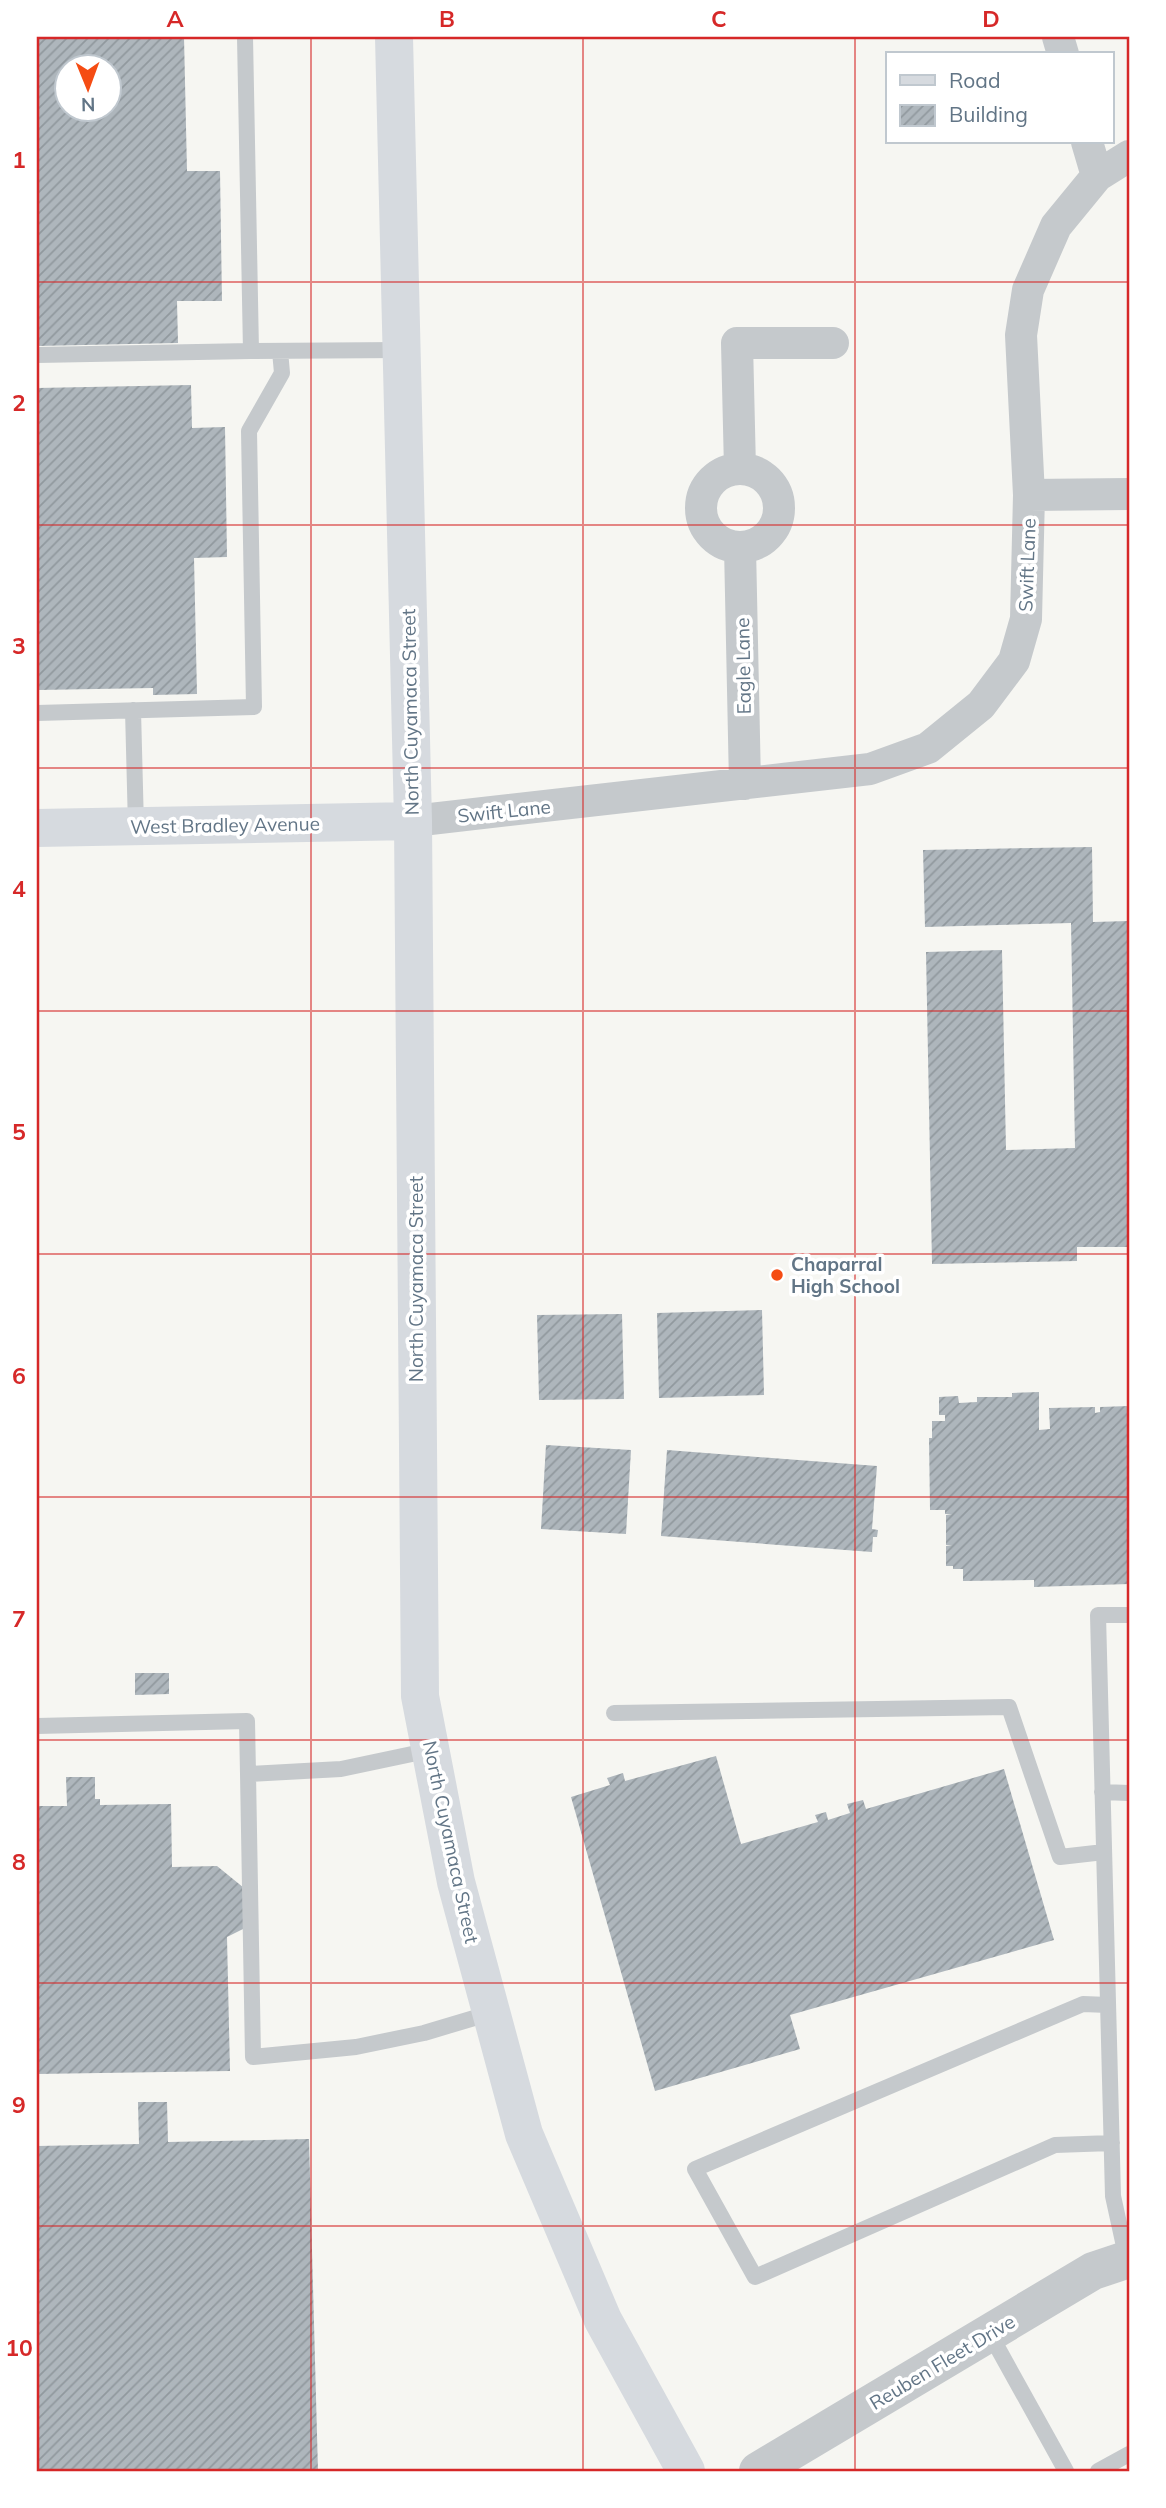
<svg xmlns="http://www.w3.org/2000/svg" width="1166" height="2508" viewBox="0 0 1166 2508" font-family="Mulish,sans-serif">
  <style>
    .building { fill: url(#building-hatch); fill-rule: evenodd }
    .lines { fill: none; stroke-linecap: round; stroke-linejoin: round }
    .service { stroke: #c5c9cc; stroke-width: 16 }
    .minor { stroke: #c5c9cc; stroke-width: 32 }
    .tertiary { stroke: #c5c9cc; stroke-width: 38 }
    .secondary { stroke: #d6dadf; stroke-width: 38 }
    .grid { fill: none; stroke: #d62828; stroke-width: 2; stroke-opacity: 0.55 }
    .poi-dot { fill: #f54c13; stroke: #fff; stroke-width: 2.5 }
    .labels { text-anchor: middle; stroke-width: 7; stroke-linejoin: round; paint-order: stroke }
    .street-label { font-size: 19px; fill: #627586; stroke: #fff }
    .poi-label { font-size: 19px; font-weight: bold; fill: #627586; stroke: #fff; text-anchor: start }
    .neatline { fill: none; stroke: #d62828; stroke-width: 2.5 }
    .grid-label { font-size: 23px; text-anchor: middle; font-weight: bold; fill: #d62828 }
  </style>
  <defs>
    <pattern id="building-hatch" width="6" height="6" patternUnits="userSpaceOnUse" patternTransform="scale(1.75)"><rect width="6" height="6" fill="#aeb6bc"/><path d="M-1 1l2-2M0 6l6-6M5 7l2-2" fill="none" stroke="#91999e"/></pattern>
  </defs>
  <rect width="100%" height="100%" fill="#f6f6f2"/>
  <!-- building -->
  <path class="building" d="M 37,37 L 184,37 L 187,171 L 220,171 L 222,301 L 177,301 L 178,343 L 37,346 ZM 66,66 L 108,66 L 108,108 L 66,108 Z
    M 191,385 L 192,428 L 225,427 L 227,557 L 194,558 L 197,694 L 153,695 L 153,688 L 39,690 L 37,388 Z
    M 1092,847 L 1093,922 L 1129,921 L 1129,1247 L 1077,1247 L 1077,1261 L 932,1264 L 926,952 L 1002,950 L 1006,1150 L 1075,1148 L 1071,923 L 925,927 L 923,850 Z
    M 762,1310 L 764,1395 L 659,1398 L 657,1313 Z
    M 622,1314 L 624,1399 L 539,1400 L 537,1315 Z
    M 1039,1392 L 1039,1430 L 1050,1429 L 1049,1408 L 1095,1407 L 1095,1413 L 1100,1412 L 1100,1407 L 1129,1406 L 1129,1584 L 1034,1587 L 1034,1580 L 963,1581 L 963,1569 L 953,1569 L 953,1566 L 946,1566 L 946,1546 L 952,1546 L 946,1545 L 946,1515 L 952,1514 L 945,1514 L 945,1510 L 930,1510 L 929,1438 L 932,1438 L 932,1421 L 945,1421 L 945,1415 L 939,1415 L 939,1397 L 958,1396 L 959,1403 L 977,1402 L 977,1397 L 1012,1397 L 1012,1393 Z
    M 546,1445 L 631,1450 L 626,1534 L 541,1529 Z
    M 667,1450 L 877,1466 L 872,1529 L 878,1530 L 877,1537 L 873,1537 L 872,1552 L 661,1536 Z
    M 135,1673 L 169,1673 L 169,1694 L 135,1695 Z
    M 716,1756 L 741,1844 L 818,1822 L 815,1815 L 826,1812 L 828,1820 L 850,1813 L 847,1804 L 863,1800 L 866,1809 L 1004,1769 L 1054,1940 L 790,2015 L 800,2049 L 655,2091 L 571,1797 L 610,1785 L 607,1778 L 623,1773 L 625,1781 Z
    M 66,1777 L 95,1777 L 95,1799 L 100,1799 L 100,1805 L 171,1804 L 172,1867 L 217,1866 L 244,1888 L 245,1928 L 227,1937 L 230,2071 L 37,2074 L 37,1806 L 67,1806 Z
    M 138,2102 L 167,2102 L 168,2142 L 309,2139 L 318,2471 L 37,2471 L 37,2146 L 139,2144 Z"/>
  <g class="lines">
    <!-- service -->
    <path class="service" d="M 245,37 L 251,351 L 401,350
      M 37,355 L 251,351
      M 133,710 L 136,827
      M 37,713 L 254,707 L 249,431 L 282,373 L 280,351
      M 614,1713 L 1009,1707 L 1060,1857 L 1104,1852
      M 37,1726 L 247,1721 L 248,1774
      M 431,1750 L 341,1769 L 248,1774 L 253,2057 L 356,2047 L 424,2033 L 491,2013
      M 1102,1792 L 1129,1793
      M 1108,2005 L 1083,2004 L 695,2169 L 755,2277 L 1055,2145 L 1112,2143
      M 1127,2260 L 1113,2196 L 1098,1615 L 1129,1615
      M 990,2334 L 1066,2471
      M 1098,2471 L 1129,2454"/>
    <!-- minor -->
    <path class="minor" d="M 1058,37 L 1063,54
      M 1087,142 L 1097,176
      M701 508a39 39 0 1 1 78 0a39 39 0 1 1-78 0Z
      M 740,469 L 737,343 L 833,343
      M 1029,495 L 1129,494
      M 740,547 L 745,784
      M 413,821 L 870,769 L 928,748 L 981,705 L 1014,661 L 1026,619 L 1029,495 L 1021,335 L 1028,290 L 1056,226 L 1097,176 L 1129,156"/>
    <!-- tertiary -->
    <path class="tertiary" d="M 758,2471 L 1093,2271 L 1129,2259"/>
    <!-- secondary -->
    <path class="secondary" d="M 394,37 L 413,821 L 420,1696 L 456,1882 L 524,2134 L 603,2320 L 686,2471
      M 37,828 L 413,821"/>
  </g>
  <!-- grid -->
  <path class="grid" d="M 311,37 L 311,2471M 583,37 L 583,2471M 855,37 L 855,2471M 37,282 L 1129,282M 37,525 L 1129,525M 37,768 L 1129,768M 37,1011 L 1129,1011M 37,1254 L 1129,1254M 37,1497 L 1129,1497M 37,1740 L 1129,1740M 37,1983 L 1129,1983M 37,2226 L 1129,2226"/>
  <!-- markers -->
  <circle class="poi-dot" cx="777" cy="1275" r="7"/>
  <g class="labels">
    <!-- street labels -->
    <g class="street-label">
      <text transform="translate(1027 565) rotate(-88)" y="7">Swift Lane</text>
      <text transform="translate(743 666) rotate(-91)" y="7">Eagle Lane</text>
      <text transform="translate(410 712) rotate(-91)" y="7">North Cuyamaca Street</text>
      <text transform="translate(504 811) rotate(-6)" y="7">Swift Lane</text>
      <text transform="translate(225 825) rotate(-1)" y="7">West Bradley Avenue</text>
      <text transform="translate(416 1279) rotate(-90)" y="7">North Cuyamaca Street</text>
      <text transform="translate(451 1842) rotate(78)" y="7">North Cuyamaca Street</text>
      <text transform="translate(942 2362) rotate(-31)" y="7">Reuben Fleet Drive</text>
    </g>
    <!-- poi labels -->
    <g class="poi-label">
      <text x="791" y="1271">Chaparral<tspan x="791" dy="22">High School</tspan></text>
    </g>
  </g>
  <!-- border -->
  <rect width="1166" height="2508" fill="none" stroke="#ffffff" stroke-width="77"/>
  <!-- legend -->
  <rect x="886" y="52" width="228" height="91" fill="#ffffff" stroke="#c0c8cf" stroke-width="2"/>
  <rect x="900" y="75" width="35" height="10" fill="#d6dadf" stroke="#c0c8cf" stroke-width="2"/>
  <text x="949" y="88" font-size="21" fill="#627586">Road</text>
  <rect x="900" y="105" width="35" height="21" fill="url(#building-hatch)" stroke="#c0c8cf" stroke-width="2"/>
  <text x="949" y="122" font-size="21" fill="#627586">Building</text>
  <!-- north arrow -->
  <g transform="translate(88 88) rotate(179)"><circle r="33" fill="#ffffff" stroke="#c0c8cf" stroke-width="2"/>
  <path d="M0-5L12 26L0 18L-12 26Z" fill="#f54c13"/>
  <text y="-10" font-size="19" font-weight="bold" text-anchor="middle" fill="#627586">N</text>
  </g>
  <rect x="38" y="38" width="1090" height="2432" class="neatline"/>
  <g class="grid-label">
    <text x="175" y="27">A</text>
    <text x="447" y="27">B</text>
    <text x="719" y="27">C</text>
    <text x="991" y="27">D</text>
    <text x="19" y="168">1</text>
    <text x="19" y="411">2</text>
    <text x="19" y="654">3</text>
    <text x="19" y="897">4</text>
    <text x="19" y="1140">5</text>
    <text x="19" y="1384">6</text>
    <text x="19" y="1627">7</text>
    <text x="19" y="1870">8</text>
    <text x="19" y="2113">9</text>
    <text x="19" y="2356">10</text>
  </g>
</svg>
